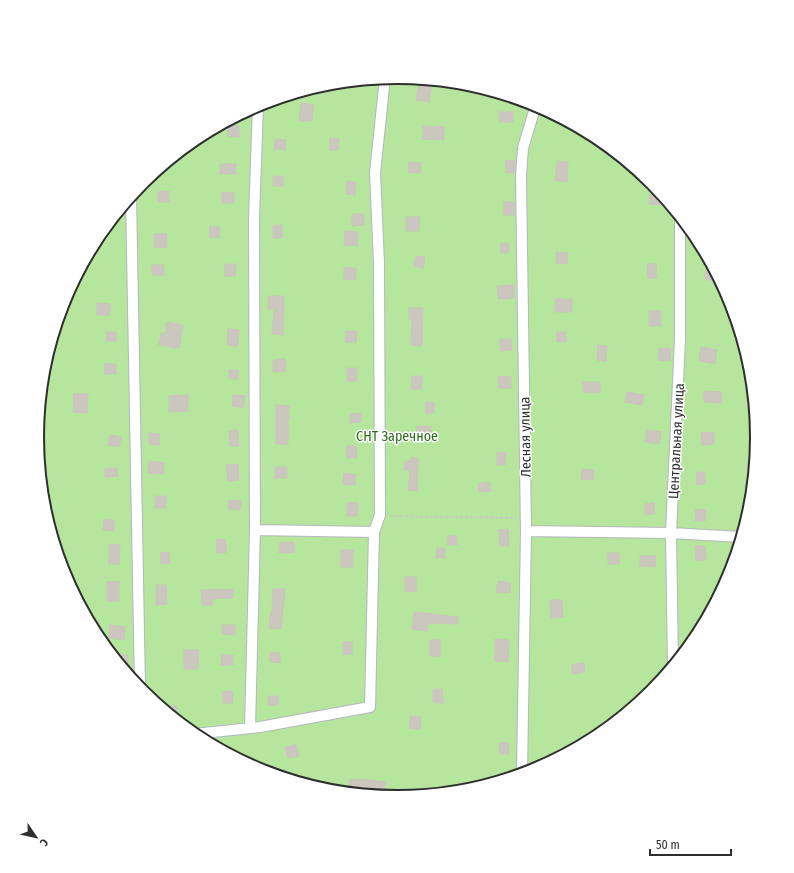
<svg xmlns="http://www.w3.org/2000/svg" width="794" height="873" viewBox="0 0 794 873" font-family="'Fira Sans Condensed',sans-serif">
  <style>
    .garden { fill: #b6e59e }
    .building { fill: #cbc7bf; stroke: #cbc5ba }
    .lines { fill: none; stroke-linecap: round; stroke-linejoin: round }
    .street-casing { stroke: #b4b7c1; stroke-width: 12 }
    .path { stroke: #c9c9c9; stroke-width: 2; stroke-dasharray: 3 2; stroke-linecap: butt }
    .street { stroke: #fff; stroke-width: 10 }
    .labels { text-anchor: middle; stroke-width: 3; stroke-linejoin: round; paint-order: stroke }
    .park-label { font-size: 14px; fill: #2c6e1b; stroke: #fff }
    .street-label { font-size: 14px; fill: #2e2e2e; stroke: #fff }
    .rim { fill: none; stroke: #2e2e2e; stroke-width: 2 }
  </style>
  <rect width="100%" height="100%" fill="#efe9e1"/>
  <!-- garden -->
  <path class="garden" d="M38 436a359 359 0 1 1 718 0a359 359 0 1 1-718 0Z"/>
  <!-- building -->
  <path class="building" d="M 419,83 L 432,85 L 429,102 L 416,100 Z
    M 301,103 L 314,105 L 312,121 L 299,120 Z
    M 499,112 L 513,112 L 513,122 L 499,122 Z
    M 228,126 L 239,126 L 239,137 L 227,136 Z
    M 423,126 L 444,127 L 444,140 L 423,139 Z
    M 330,138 L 339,139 L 338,150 L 329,150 Z
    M 275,139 L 286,140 L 285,150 L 274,149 Z
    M 515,160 L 515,172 L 506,173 L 505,161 Z
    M 557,161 L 568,162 L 567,182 L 555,180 Z
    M 409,162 L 421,163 L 420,173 L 408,172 Z
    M 220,164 L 236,164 L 235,174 L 220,174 Z
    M 273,176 L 283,176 L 283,186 L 273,186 Z
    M 347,181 L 356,182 L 355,195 L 346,194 Z
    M 169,191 L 169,202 L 158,202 L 158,192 Z
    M 222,192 L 234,193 L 234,203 L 222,203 Z
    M 649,195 L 661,195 L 660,205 L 649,204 Z
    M 504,202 L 514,202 L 514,215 L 504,215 Z
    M 352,214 L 364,214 L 364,225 L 352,226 Z
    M 406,217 L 420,217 L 419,231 L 406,231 Z
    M 273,225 L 282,225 L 282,238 L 273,238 Z
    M 210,226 L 220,227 L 219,238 L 209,237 Z
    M 345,231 L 358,232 L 357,246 L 344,245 Z
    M 166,233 L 167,247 L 155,248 L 154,234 Z
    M 509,243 L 509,253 L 501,253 L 500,244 Z
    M 556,252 L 568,253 L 567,264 L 556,263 Z
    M 416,256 L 425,257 L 423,268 L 414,266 Z
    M 225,264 L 236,264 L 235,276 L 224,276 Z
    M 647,264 L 656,264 L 657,278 L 648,278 Z
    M 152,265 L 164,265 L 164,275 L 152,275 Z
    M 344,268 L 356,268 L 356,280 L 344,279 Z
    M 705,271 L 714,271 L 714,280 L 705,280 Z
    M 514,285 L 514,298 L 498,299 L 497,286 Z
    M 268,296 L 284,296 L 283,335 L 272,334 L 274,309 L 268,309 Z
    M 555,299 L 572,299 L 572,312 L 555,312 Z
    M 97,303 L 110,304 L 110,315 L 97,315 Z
    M 409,308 L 423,308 L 422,346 L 411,345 L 412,319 L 409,319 Z
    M 649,311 L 661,311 L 661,326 L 649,326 Z
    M 166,322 L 183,325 L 179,348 L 159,345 L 161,333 L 166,333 Z
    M 228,329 L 239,330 L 238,346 L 227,345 Z
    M 346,331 L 357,332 L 356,343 L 345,342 Z
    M 106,332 L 116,332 L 116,341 L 106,341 Z
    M 557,332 L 566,332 L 566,342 L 557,342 Z
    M 500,339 L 511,339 L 512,350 L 501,351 Z
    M 598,345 L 607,346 L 606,361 L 597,360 Z
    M 701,347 L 717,350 L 715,364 L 699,361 Z
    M 659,348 L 671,349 L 670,361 L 658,360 Z
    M 285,359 L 286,371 L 273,372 L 273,360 Z
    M 104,364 L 116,364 L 116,374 L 105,374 Z
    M 347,368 L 357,368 L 357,381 L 347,381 Z
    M 229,370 L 238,370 L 238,379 L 229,379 Z
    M 412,376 L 422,376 L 422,389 L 411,389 Z
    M 511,376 L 511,388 L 499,388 L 498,377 Z
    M 583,382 L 600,382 L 600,392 L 583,392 Z
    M 704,391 L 722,392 L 721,403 L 704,402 Z
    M 627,392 L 644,395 L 642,405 L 625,402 Z
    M 74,393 L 88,394 L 87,413 L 73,412 Z
    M 188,395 L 188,411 L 169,412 L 169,396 Z
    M 233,395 L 245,396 L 243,408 L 232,406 Z
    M 426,402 L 434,402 L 434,413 L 425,413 Z
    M 276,405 L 289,406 L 289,419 L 288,419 L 288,444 L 276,444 Z
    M 361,413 L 361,422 L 350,423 L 350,414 Z
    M 417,426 L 431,427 L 431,438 L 417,438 Z
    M 238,430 L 239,446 L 230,446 L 229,431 Z
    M 647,430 L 661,432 L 659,444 L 645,442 Z
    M 714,432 L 714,444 L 702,445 L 701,433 Z
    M 149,433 L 160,434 L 159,445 L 149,444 Z
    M 110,435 L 121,437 L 119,447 L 108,445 Z
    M 346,446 L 356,446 L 357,458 L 347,458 Z
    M 497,452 L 506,453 L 505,465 L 497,465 Z
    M 411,457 L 418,458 L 417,491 L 408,490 L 410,471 L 404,470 L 405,461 L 410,461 Z
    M 149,461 L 164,463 L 163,474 L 148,473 Z
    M 238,464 L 239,480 L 228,481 L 226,465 Z
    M 275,467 L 287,467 L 287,478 L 275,478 Z
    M 117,468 L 118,476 L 105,477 L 105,469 Z
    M 582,469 L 594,470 L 593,480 L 581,479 Z
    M 697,472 L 705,472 L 705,484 L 696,484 Z
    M 344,473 L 356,474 L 355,485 L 343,484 Z
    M 490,482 L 491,491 L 479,492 L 478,484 Z
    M 155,496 L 166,496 L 166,508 L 155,508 Z
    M 229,500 L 241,501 L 240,510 L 228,509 Z
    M 347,503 L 358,503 L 357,516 L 347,516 Z
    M 654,503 L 655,514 L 645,515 L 645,504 Z
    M 696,509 L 706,510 L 705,521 L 695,521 Z
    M 104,520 L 114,520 L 114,531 L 103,530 Z
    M 508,529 L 509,546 L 500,546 L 499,530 Z
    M 448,536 L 457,536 L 457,545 L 448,545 Z
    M 225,539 L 227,552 L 217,553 L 216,540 Z
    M 294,542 L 294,552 L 279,553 L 279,543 Z
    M 109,544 L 120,545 L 119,564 L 109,564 Z
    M 695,546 L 705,546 L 706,560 L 696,560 Z
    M 437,548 L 445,548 L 445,558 L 436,558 Z
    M 341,550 L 353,550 L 353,567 L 341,567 Z
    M 169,552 L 170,563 L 161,564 L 160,553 Z
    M 608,553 L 619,553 L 619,564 L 608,564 Z
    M 640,556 L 656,556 L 655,567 L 640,566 Z
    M 405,577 L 416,577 L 416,592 L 405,591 Z
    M 119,581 L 119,601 L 107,601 L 107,582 Z
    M 498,581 L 511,583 L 510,593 L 496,592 Z
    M 156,585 L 166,585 L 167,604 L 156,605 Z
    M 233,589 L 233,598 L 212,599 L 212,605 L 202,605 L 201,590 Z
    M 273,589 L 285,589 L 281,629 L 269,628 L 271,611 L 272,611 Z
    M 550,600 L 562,600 L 563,617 L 551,618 Z
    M 414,612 L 458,617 L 458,624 L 428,623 L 427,631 L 412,629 Z
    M 110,625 L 125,627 L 124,640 L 109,638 Z
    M 222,625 L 235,625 L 235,635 L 222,634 Z
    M 495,639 L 509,640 L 508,662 L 495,661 Z
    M 430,640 L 440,640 L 440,656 L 430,656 Z
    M 343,642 L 352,642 L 352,654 L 343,655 Z
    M 184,650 L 199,650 L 198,669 L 184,669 Z
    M 270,652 L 280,653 L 280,663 L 270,662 Z
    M 119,655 L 128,655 L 128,673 L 118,662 Z
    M 222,655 L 233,655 L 233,665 L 221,665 Z
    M 584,663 L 585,672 L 573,674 L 571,665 Z
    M 433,689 L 442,689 L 443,703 L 433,703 Z
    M 232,691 L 233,703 L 223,703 L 222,692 Z
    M 268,696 L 278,696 L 278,705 L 269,705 Z
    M 161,706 L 177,706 L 177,720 Z
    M 410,716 L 421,717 L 420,729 L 409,728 Z
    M 499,743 L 508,743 L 509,754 L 500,754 Z
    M 296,744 L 299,756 L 288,758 L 285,747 Z
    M 362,779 L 385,782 L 384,791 L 364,789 L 364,792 L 350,792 L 349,780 Z"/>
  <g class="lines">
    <defs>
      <path id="street" d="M 258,105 L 254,219 L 255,530 L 374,532
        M 131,196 L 140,688
        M 526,531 L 671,533 L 741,537
        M 673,665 L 671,533 L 680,339 L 680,216
        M 250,728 L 255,530
        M 194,734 L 260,727 L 370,707 L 374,532 L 380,515 L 379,263 L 375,173 L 385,78
        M 522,773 L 526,531 L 521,176 L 523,148 L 535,108 L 535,104"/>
    </defs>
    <!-- street casing -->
    <use href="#street" class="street-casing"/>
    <!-- path -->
    <path class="path" d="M 390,516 L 516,518"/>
    <!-- street -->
    <use href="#street" class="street"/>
  </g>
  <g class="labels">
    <!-- park labels -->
    <g class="park-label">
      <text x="397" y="441">СНТ Заречное</text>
    </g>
    <!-- street labels -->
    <g class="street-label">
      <text transform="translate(525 437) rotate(-91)" y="5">Лесная улица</text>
      <text transform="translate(676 441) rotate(-87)" y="5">Центральная улица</text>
    </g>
  </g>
  <!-- crop -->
  <path d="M0 0H794V873H0ZM44 437a353 353 0 1 1 706 0a353 353 0 1 1-706 0Z" fill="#fff" fill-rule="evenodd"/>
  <path class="rim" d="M44 437a353 353 0 1 1 706 0a353 353 0 1 1-706 0Z"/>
  <!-- north arrow -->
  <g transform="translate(36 837) rotate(124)" stroke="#ffffff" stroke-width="3" paint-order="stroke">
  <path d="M0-3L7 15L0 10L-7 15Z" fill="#2e2e2e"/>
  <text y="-6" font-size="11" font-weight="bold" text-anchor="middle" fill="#2e2e2e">С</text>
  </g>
  <!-- scale -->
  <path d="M650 849v6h81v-6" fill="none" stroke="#2e2e2e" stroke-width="2"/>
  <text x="656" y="849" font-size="12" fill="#2e2e2e" stroke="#ffffff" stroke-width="3" paint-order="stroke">50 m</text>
</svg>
